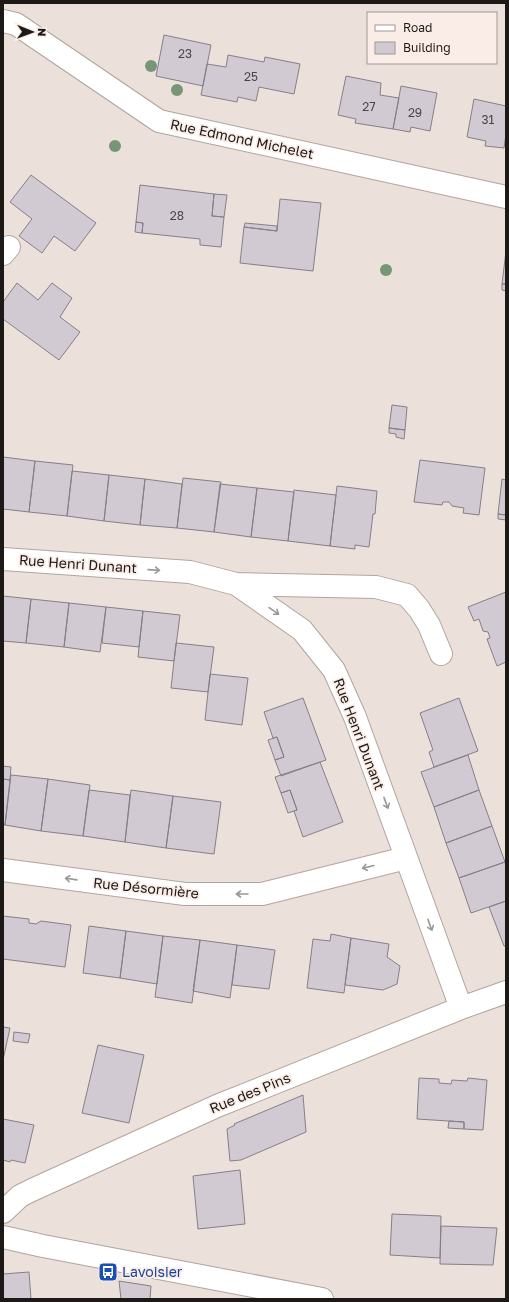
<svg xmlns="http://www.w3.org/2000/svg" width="509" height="1302" viewBox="0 0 509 1302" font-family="'Golos Text',sans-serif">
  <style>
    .building { fill: #d2cad3; stroke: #877f87 }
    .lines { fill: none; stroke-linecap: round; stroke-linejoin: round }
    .minor-casing { stroke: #b0a59f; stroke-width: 24 }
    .minor { stroke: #fff; stroke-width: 22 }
    .tree { fill: #779676 }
    .oneway { stroke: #999897 }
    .labels { text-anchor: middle; stroke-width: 3.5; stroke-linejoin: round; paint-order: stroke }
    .number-label { font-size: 12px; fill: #4a4546 }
    .street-label { font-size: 14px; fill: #1d1917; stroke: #faede7 }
    .transit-label { font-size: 14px; fill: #164399; stroke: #faede7; text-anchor: start }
  </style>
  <rect width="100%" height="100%" fill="#ece0da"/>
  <!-- building -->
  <path class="building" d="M 164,35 L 211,45 L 203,86 L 156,76 Z
    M 228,55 L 264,62 L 265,57 L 300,64 L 294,94 L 259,87 L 256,101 L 238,97 L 237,102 L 201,95 L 207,64 L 226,67 Z
    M 346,76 L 381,83 L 380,95 L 399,98 L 393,129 L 355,123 L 356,119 L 338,115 Z
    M 401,86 L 437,93 L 430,131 L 411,127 L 410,132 L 393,129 Z
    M 474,99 L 506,106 L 506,134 L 504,148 L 485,146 L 486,141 L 467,137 Z
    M 31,175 L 96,223 L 75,251 L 54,236 L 42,253 L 19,236 L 32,219 L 10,202 Z
    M 140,185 L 214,194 L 212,216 L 224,217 L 221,247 L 200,245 L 200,239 L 142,233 L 143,223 L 136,222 Z
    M 214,194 L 227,195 L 224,217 L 212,216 Z
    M 280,199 L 321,203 L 313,271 L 240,263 L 244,227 L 277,231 Z
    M 136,222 L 143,223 L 142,233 L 135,232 Z
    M 245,223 L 277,226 L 277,231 L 244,227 Z
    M 506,251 L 506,284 L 502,284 Z
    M 17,283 L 38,300 L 52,283 L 72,298 L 60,317 L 80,332 L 59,360 L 3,319 L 3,302 Z
    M 502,284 L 506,284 L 506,291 L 502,290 Z
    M 392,405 L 407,407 L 405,430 L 389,428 Z
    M 389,428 L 405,430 L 404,439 L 396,437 L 396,434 L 389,433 Z
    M 3,457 L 35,461 L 29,512 L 3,509 Z
    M 420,460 L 485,468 L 479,515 L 463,513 L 464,508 L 452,506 L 449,502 L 443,502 L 442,505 L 414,502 Z
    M 35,461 L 73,465 L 67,516 L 29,512 Z
    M 72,471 L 109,475 L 104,521 L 67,516 Z
    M 109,475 L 145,479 L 140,525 L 104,521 Z
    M 183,478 L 221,482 L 214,532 L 177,528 Z
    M 145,479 L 182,484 L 177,528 L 140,525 Z
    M 502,479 L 506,480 L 506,515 L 498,514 Z
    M 220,484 L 257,488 L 251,537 L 214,532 Z
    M 337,486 L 377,491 L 375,514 L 373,514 L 369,547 L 355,545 L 355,549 L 330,546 Z
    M 257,488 L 294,492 L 288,541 L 251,537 Z
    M 294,490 L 336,495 L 330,546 L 288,541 Z
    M 498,514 L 506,515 L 506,520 L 498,519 Z
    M 506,592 L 506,662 L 497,666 L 487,639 L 490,638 L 488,632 L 483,631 L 479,619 L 474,621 L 468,607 Z
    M 3,596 L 31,599 L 26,643 L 3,641 Z
    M 31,599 L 69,603 L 64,647 L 26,643 Z
    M 69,603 L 106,607 L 100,652 L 64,647 Z
    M 106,607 L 143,611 L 139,647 L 102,643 Z
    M 143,611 L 180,615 L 174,661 L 138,657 Z
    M 176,643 L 214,647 L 208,692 L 171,688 Z
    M 210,674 L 248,678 L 242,725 L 205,720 Z
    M 303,698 L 326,760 L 281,776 L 275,760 L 284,757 L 277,737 L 273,738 L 264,712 Z
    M 459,698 L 478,751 L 434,767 L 429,752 L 433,750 L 420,713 Z
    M 277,737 L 284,757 L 275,760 L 268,740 Z
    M 468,755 L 479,790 L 434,807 L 421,772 Z
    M 320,762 L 343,822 L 303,837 L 294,811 L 297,810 L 290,790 L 281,793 L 275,777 Z
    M 3,766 L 11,767 L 10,780 L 3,779 Z
    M 11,775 L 48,779 L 41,831 L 5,825 Z
    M 3,779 L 10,780 L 5,825 L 3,825 Z
    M 48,779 L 90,785 L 83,836 L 41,831 Z
    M 89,790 L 130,795 L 125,842 L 83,836 Z
    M 131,790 L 173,796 L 166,848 L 125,842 Z
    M 290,790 L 297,810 L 288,813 L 281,793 Z
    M 479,790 L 492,826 L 446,843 L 434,807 Z
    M 173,796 L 221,802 L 214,854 L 166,848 Z
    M 492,826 L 505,862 L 459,878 L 446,843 Z
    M 505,862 L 506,866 L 506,901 L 471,913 L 459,878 Z
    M 506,901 L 506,946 L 504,946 L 489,907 Z
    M 3,916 L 29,919 L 29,923 L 36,924 L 41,921 L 71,925 L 65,967 L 3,959 Z
    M 89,926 L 126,931 L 120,978 L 83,973 Z
    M 126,931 L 163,936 L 157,984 L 120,978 Z
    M 331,934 L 351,938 L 344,993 L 307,988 L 313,939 L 330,941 Z
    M 163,936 L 200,940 L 192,1003 L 155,997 Z
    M 351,938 L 389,944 L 387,957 L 400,966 L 397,984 L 383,990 L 345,985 Z
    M 200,940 L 237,945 L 230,998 L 193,991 Z
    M 237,945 L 275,950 L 269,989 L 232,985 Z
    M 3,1027 L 10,1028 L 3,1060 Z
    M 14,1032 L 30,1034 L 28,1043 L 13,1041 Z
    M 98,1045 L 144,1055 L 129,1123 L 82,1113 Z
    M 419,1078 L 439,1079 L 439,1083 L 451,1084 L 452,1080 L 467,1081 L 468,1078 L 487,1080 L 483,1130 L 464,1129 L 464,1122 L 417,1119 Z
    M 303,1095 L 306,1132 L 241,1160 L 230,1161 L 227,1129 L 235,1125 L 234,1124 Z
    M 3,1119 L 34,1125 L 25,1163 L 11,1160 L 10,1162 L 3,1160 Z
    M 449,1121 L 464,1122 L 464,1129 L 448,1128 Z
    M 240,1170 L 245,1224 L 198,1229 L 193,1176 Z
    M 392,1214 L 441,1216 L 440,1258 L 390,1255 Z
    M 441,1226 L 497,1228 L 493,1265 L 440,1264 Z
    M 29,1272 L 31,1299 L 3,1299 L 3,1274 Z
    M 119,1281 L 151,1286 L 150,1299 L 121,1299 Z"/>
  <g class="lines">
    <defs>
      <path id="minor" d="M 3,21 L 16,24 L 159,121 L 506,197
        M 3,254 L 9,247
        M 3,559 L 190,572 L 236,584 L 302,630 L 334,670 L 355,717 L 461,1008
        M 236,584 L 376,587 L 407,595 L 419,609 L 429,625 L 441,654
        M 3,870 L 185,894 L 262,894 L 406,858
        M 3,1212 L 20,1196 L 32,1190 L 217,1106 L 461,1008 L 506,992
        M 3,1237 L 43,1246 L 322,1299"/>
    </defs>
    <!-- minor casing -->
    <use href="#minor" class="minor-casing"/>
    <!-- minor -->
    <use href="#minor" class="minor"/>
  </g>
  <!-- trees -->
  <g class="tree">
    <circle cx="151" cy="66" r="6"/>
    <circle cx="177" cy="90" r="6"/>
    <circle cx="115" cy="146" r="6"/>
    <circle cx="386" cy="270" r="6"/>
  </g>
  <!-- one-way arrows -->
  <defs><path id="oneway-shaft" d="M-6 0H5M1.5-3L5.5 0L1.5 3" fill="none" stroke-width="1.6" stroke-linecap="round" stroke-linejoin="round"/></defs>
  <g class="oneway">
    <use href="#oneway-shaft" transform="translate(154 570) rotate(4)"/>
    <use href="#oneway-shaft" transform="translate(274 611) rotate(35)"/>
    <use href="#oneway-shaft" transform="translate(386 803) rotate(70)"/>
    <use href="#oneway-shaft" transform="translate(368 867) rotate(166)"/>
    <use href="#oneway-shaft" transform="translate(71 879) rotate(-172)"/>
    <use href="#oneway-shaft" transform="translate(242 894) rotate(180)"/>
    <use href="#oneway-shaft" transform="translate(430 925) rotate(70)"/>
  </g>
  <!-- icons -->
  <defs>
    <symbol id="bus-square" viewBox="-11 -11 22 22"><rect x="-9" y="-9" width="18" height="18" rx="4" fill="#1a4fb4" stroke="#faede7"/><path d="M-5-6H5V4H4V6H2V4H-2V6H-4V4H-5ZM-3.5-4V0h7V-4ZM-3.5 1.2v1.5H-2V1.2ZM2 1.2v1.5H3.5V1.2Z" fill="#fff"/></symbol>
  </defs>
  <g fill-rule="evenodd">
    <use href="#bus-square" x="97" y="1261" width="22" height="22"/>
  </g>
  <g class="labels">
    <!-- number labels -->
    <g class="number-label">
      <text x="185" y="58">23</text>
      <text x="251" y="81">25</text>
      <text x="369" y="111">27</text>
      <text x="415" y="117">29</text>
      <text x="488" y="124">31</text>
      <text x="177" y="220">28</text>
    </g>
    <!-- street labels -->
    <g class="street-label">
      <text transform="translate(242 139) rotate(12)" y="5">Rue Edmond Michelet</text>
      <text transform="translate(78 564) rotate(4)" y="5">Rue Henri Dunant</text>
      <text transform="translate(359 734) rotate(69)" y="5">Rue Henri Dunant</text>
      <text transform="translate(146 888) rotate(6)" y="5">Rue Désormière</text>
      <text transform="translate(250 1093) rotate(-22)" y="5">Rue des Pins</text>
    </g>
    <!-- transit labels -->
    <g class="transit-label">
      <text x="122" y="1277">Lavoisier</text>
    </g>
  </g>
  <!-- border -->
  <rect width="509" height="1302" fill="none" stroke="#1d1917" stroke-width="8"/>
  <!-- legend -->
  <rect x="367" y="12" width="130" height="52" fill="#faede7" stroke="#a29894"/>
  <rect x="375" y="25" width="20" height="6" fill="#ffffff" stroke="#a29894"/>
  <text x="403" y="32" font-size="12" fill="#1d1917">Road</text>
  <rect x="375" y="42" width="20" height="12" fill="#d2cad3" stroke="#a29894"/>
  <text x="403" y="52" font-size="12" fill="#1d1917">Building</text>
  <!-- north arrow -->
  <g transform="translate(32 32) rotate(91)" stroke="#faede7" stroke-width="3" paint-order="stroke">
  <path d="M0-3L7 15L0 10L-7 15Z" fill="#1d1917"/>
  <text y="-6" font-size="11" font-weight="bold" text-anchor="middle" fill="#1d1917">N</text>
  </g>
</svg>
